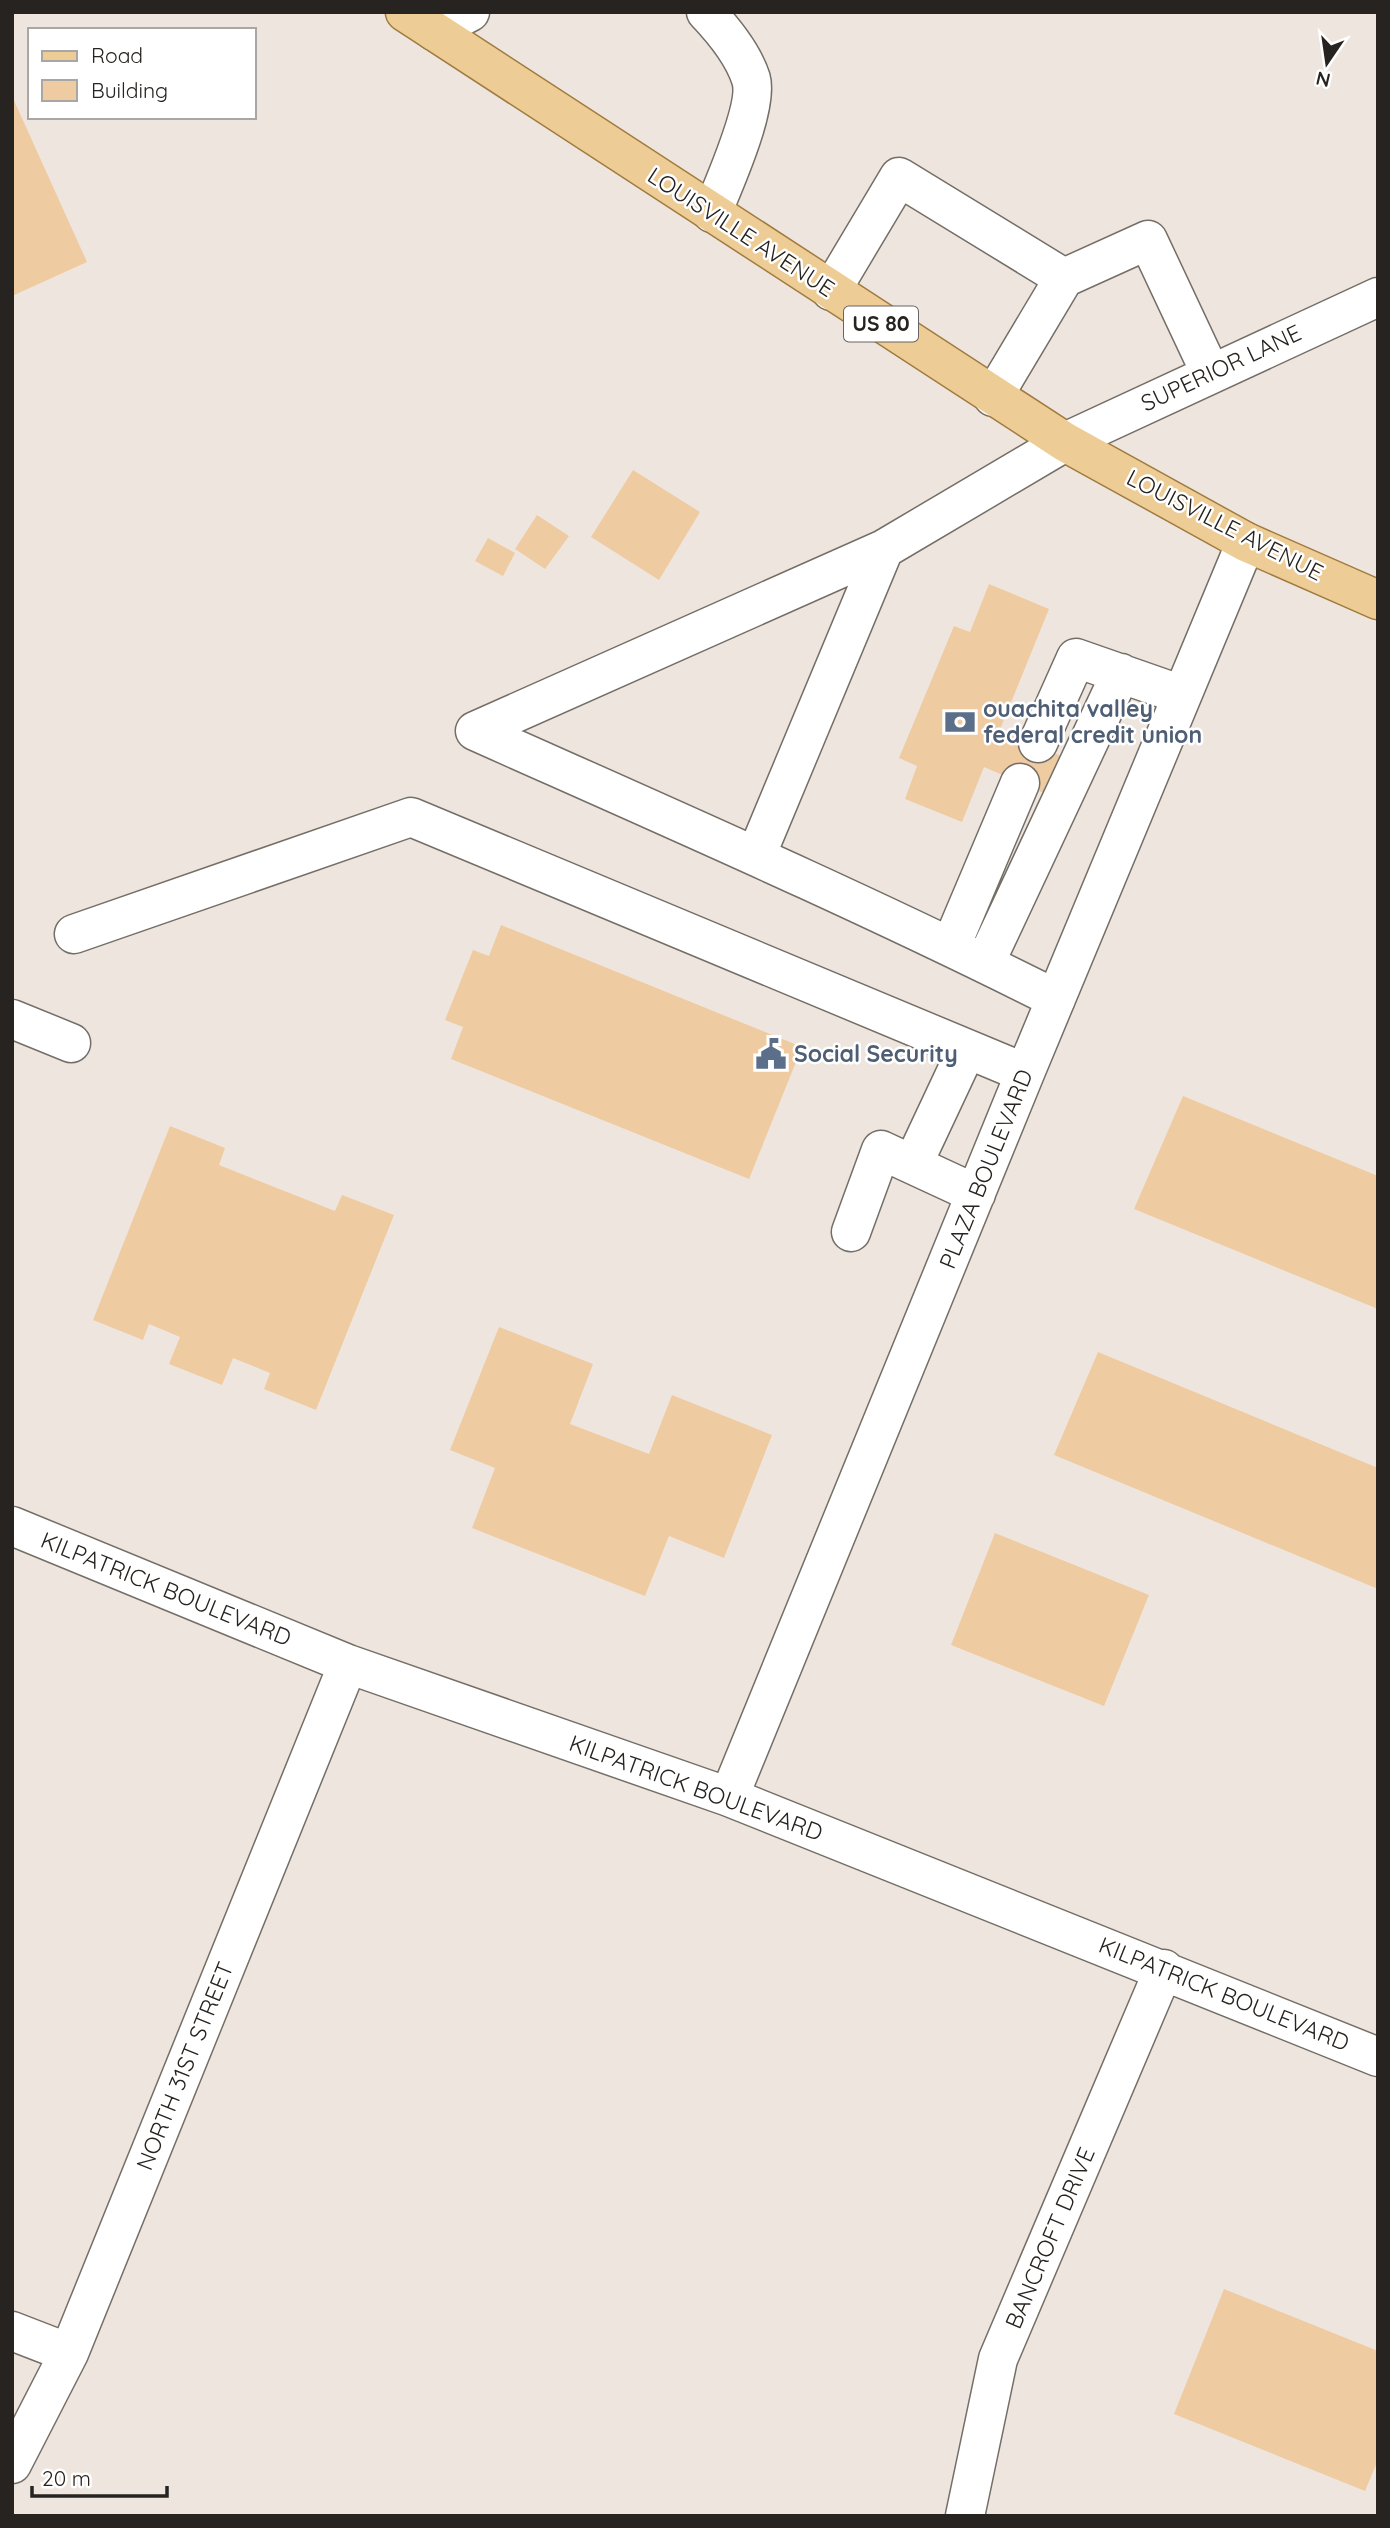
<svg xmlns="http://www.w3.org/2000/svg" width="1390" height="2528" viewBox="0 0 1390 2528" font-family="Quicksand,sans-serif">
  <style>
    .building { fill: #efcba1 }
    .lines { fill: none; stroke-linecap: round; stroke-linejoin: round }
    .minor-casing { stroke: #746e67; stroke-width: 41 }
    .major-casing { stroke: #a07b3f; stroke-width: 41 }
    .minor { stroke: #fff; stroke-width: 38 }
    .major { stroke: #eecc95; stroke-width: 38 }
    .labels { text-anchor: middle; stroke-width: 5; stroke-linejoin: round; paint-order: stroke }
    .shield { fill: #fff; stroke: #676563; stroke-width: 2 }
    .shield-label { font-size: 21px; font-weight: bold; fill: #262320 }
    .street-label { font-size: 23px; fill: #262320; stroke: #fff }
    .service-label { font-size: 23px; font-weight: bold; fill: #4e5e75; stroke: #fff; text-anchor: start }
  </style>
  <rect width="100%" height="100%" fill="#eee6de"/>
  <!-- building -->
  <path class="building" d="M 12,96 L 87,262 L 12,296 Z
    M 633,470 L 700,512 L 659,580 L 591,537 Z
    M 537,515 L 569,536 L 545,569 L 515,549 Z
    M 488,538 L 515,553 L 503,576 L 475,561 Z
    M 989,584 L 1049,609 L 999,732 L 1038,743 L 1062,757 L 1046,794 L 984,767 L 962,822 L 905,799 L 917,766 L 899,758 L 954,626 L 970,632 Z
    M 501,925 L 802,1047 L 749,1179 L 451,1059 L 463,1027 L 445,1020 L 473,950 L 489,956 Z
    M 1183,1096 L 1378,1176 L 1378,1309 L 1134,1209 Z
    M 170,1126 L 225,1148 L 219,1165 L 335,1211 L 342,1195 L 394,1215 L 316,1410 L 264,1389 L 270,1373 L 233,1358 L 222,1385 L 169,1364 L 180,1337 L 149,1324 L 143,1340 L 93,1320 Z
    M 499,1327 L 593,1364 L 570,1424 L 649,1454 L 672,1395 L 772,1435 L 724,1558 L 669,1536 L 645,1596 L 472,1528 L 495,1468 L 450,1450 Z
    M 1098,1352 L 1378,1468 L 1378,1589 L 1054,1455 Z
    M 995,1533 L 1149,1595 L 1104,1706 L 951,1645 Z
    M 1224,2289 L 1378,2351 L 1378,2460 L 1365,2491 L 1174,2414 Z"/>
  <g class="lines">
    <defs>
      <path id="minor" d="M 706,12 C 724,31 743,54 751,79 C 759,106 723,186 712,213
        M 434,31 L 470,12
        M 831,291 L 899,177 L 1064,278 L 1148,240 L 1210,372
        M 993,397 L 1064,278
        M 1038,743 L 1076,658 L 1182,695
        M 756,856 L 884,549
        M 74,934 L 411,817 L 1025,1073
        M 951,946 L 1020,783
        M 985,963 L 1121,673
        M 1056,999 C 865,903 670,818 475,731 L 884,549 L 1065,442 L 1378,297
        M 12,1019 L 71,1043
        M 913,1164 L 967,1049
        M 851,1232 L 881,1150 L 976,1194
        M 12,1526 L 348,1664 L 729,1797 L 1378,2057
        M 729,1797 L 1025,1073 L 1246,542
        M 12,2331 L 69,2353
        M 12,2464 L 69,2353 L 348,1664
        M 965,2516 L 998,2359 L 1164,1969"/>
      <path id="major" d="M 405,12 L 1065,442 L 1246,542 L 1378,600"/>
    </defs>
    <!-- minor casing -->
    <use href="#minor" class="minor-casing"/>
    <!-- major casing -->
    <use href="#major" class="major-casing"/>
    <!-- minor -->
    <use href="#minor" class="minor"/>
    <!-- major -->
    <use href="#major" class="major"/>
  </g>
  <!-- icons -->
  <defs>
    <symbol id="bank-bare" viewBox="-9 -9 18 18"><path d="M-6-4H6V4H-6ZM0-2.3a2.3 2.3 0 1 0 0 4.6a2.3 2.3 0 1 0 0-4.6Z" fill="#5c6f8a" stroke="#fff" stroke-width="2.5" paint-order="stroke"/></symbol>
    <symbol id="civic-bare" viewBox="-9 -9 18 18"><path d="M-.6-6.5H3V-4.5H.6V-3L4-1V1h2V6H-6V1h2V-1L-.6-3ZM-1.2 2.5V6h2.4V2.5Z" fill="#5c6f8a" stroke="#fff" stroke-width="2.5" paint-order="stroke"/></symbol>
  </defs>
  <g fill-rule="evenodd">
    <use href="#bank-bare" x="938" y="700" width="44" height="44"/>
    <use href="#civic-bare" x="749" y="1032" width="44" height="44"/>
  </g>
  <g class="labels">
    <!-- shield labels -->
    <rect class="shield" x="844" y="306.5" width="74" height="35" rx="5"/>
    <g class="shield-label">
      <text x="881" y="331">US 80</text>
    </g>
    <!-- street labels -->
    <g class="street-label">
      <text transform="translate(741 232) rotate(33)" y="8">LOUISVILLE AVENUE</text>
      <text transform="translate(1221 368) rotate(-25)" y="8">SUPERIOR LANE</text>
      <text transform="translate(1225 525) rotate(27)" y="8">LOUISVILLE AVENUE</text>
      <text transform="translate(986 1169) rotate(-68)" y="8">PLAZA BOULEVARD</text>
      <text transform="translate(166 1589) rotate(22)" y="8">KILPATRICK BOULEVARD</text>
      <text transform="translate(696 1788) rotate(20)" y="8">KILPATRICK BOULEVARD</text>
      <text transform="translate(1224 1994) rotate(22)" y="8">KILPATRICK BOULEVARD</text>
      <text transform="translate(185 2066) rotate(-68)" y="8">NORTH 31ST STREET</text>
      <text transform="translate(1050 2238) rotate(-67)" y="8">BANCROFT DRIVE</text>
    </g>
    <!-- service labels -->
    <g class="service-label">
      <text x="983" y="717">ouachita valley<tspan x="983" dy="26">federal credit union</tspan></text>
      <text x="794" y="1062">Social Security</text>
    </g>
  </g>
  <!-- border -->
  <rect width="1390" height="2528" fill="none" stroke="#262320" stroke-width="28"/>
  <!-- legend -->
  <rect x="28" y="28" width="228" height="91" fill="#ffffff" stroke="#a8a7a6" stroke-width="2"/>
  <rect x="42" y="51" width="35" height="10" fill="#eecc95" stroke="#a8a7a6" stroke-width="2"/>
  <text x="91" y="63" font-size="21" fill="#262320">Road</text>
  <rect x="42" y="80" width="35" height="21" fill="#efcba1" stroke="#a8a7a6" stroke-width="2"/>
  <text x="91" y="98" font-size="21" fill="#262320">Building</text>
  <!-- north arrow -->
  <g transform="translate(1327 63) rotate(193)" stroke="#ffffff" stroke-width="5" paint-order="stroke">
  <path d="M0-5L12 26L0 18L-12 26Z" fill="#262320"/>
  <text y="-10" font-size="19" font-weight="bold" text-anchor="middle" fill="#262320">N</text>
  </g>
  <!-- scale -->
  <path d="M32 2486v10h135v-10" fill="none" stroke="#262320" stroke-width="3.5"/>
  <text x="42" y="2486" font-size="21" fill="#262320" stroke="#ffffff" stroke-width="5" paint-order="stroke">20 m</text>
</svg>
